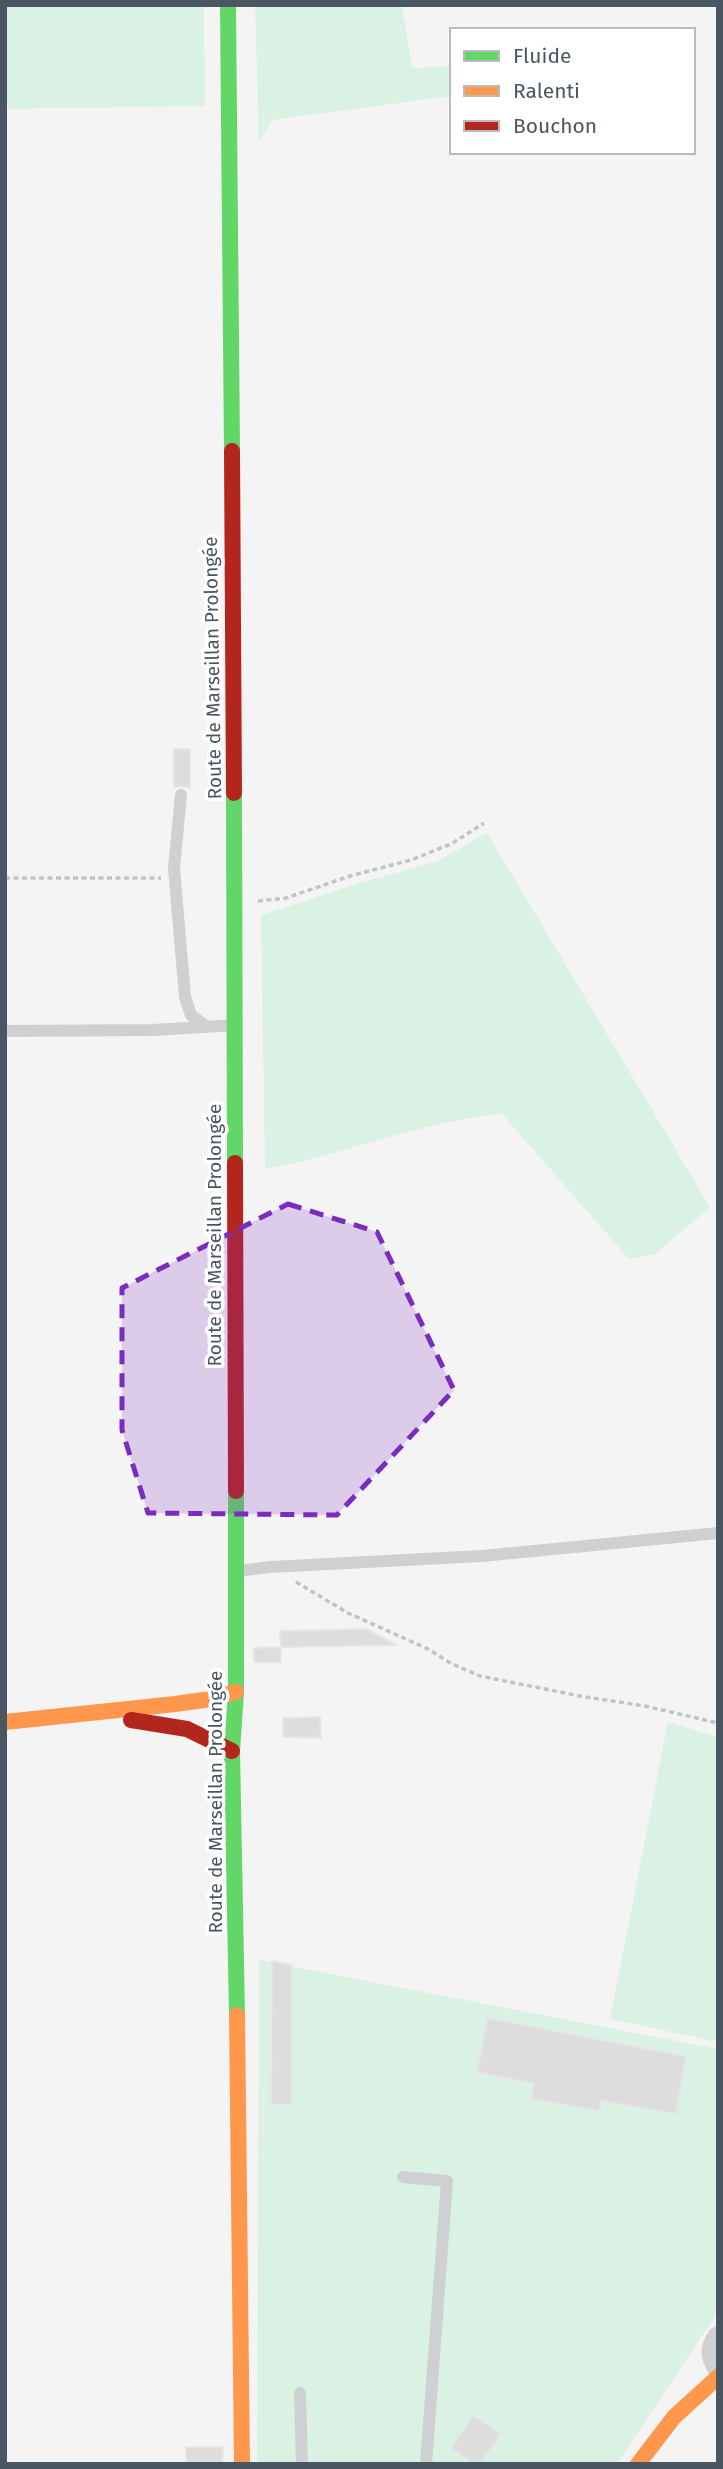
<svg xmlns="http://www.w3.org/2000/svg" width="723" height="2469" viewBox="0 0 723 2469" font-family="'Fira Sans',sans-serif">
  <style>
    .green { fill: #d9f2e3 }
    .building { fill: #ddddde; stroke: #e5e6e7; stroke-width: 2 }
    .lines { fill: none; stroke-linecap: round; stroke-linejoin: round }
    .path { stroke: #bcc7c4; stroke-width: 3.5; stroke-dasharray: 5 3.5; stroke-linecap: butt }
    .lane { stroke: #ced0d2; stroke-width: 12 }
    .street { stroke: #ced0d2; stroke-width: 23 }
    .fast { stroke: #63d668; stroke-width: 16 }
    .slow { stroke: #ff974d; stroke-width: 16 }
    .jam { stroke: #b3261e; stroke-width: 16 }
    .marked { fill: #7b2cbf; fill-opacity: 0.2; stroke: #7b2cbf; stroke-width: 5; stroke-dasharray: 14 9; stroke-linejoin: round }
    .labels { text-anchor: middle; stroke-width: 7; stroke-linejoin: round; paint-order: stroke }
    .street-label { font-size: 19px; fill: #4a5661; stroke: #fff }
  </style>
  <rect width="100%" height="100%" fill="#f4f4f4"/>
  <!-- green -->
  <path class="green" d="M 5,5 L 204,5 L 205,106 L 5,109 Z
    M 255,5 L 402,5 L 412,68 L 452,66 L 452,96 L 272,120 L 259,141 Z
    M 487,833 L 710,1207 L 655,1254 L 629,1259 L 502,1114 C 421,1121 344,1155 265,1169 L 261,915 L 357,884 L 438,861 Z
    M 668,1722 L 718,1737 L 718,2042 L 610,2019 Z
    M 259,1960 L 718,2049 L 718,2312 L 617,2464 L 257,2464 Z"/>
  <!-- building -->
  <path class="building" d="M 174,749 L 190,749 L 190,788 L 181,786 L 174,788 Z
    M 367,1629 L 397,1645 L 281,1647 L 280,1631 Z
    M 281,1647 L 281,1662 L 254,1662 L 254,1648 Z
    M 320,1717 L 321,1738 L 283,1737 L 283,1718 Z
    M 272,1961 L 292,1965 L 292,2105 L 271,2105 Z
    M 487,2018 L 686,2056 L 676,2114 L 601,2101 L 599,2111 L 531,2099 L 534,2084 L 477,2072 Z
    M 473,2415 L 501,2434 L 480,2464 L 474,2464 L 451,2448 Z
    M 186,2447 L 223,2447 L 222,2464 L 186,2464 Z"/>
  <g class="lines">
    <!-- path -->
    <path class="path" d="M 5,878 L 161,878
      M 258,901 L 286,898 L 350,876 L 411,860 L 451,844 L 484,823
      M 296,1582 L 348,1613 L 428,1649 L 452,1664 L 480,1676 L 585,1697 L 645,1706 L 718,1723"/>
    <!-- lane -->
    <path class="lane" d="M 181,795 L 174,868 L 185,997 L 191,1015 L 207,1027
      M 5,1031 L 153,1030 L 235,1025
      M 237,1571 L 270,1567 L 482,1556 L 718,1533
      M 403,2177 L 447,2181 L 426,2464
      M 300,2393 L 302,2464"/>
    <!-- street -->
    <path class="street" d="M 718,2338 C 711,2349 712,2356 718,2367"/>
    <!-- fast -->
    <path class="fast" d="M 228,5 L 232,451
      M 234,793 L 235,1163
      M 236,1491 L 236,1692 L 232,1751 L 237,2015"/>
    <!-- slow -->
    <path class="slow" d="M 5,1722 L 175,1704 L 211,1699 L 236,1692
      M 237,2015 L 242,2464
      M 638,2464 L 674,2417 L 718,2377"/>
    <!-- jam -->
    <path class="jam" d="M 232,451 L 234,793
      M 235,1163 L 236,1491
      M 131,1720 L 187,1729 L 232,1751"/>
  </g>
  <!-- marked area -->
  <path class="marked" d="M 288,1204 L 377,1232 L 454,1390 L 337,1515 L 148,1513 L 122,1430 L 122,1288 Z"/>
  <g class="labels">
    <!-- street labels -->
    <g class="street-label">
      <text transform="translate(212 668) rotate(-91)" y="7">Route de Marseillan Prolongée</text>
      <text transform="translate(214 1235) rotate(-90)" y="7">Route de Marseillan Prolongée</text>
      <text transform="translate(215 1802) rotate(-90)" y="7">Route de Marseillan Prolongée</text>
    </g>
  </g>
  <!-- border -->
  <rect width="723" height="2469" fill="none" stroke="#4a5661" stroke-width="14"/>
  <!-- legend -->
  <rect x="450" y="28" width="245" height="126" fill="#ffffff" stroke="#b7bbc0" stroke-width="2"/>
  <rect x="464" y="51" width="35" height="10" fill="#63d668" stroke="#b7bbc0" stroke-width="2"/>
  <text x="513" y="63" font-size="21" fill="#4a5661">Fluide</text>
  <rect x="464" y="86" width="35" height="10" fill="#ff974d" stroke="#b7bbc0" stroke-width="2"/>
  <text x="513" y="98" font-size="21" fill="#4a5661">Ralenti</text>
  <rect x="464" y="121" width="35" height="10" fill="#b3261e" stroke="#b7bbc0" stroke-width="2"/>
  <text x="513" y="133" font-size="21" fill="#4a5661">Bouchon</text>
</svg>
